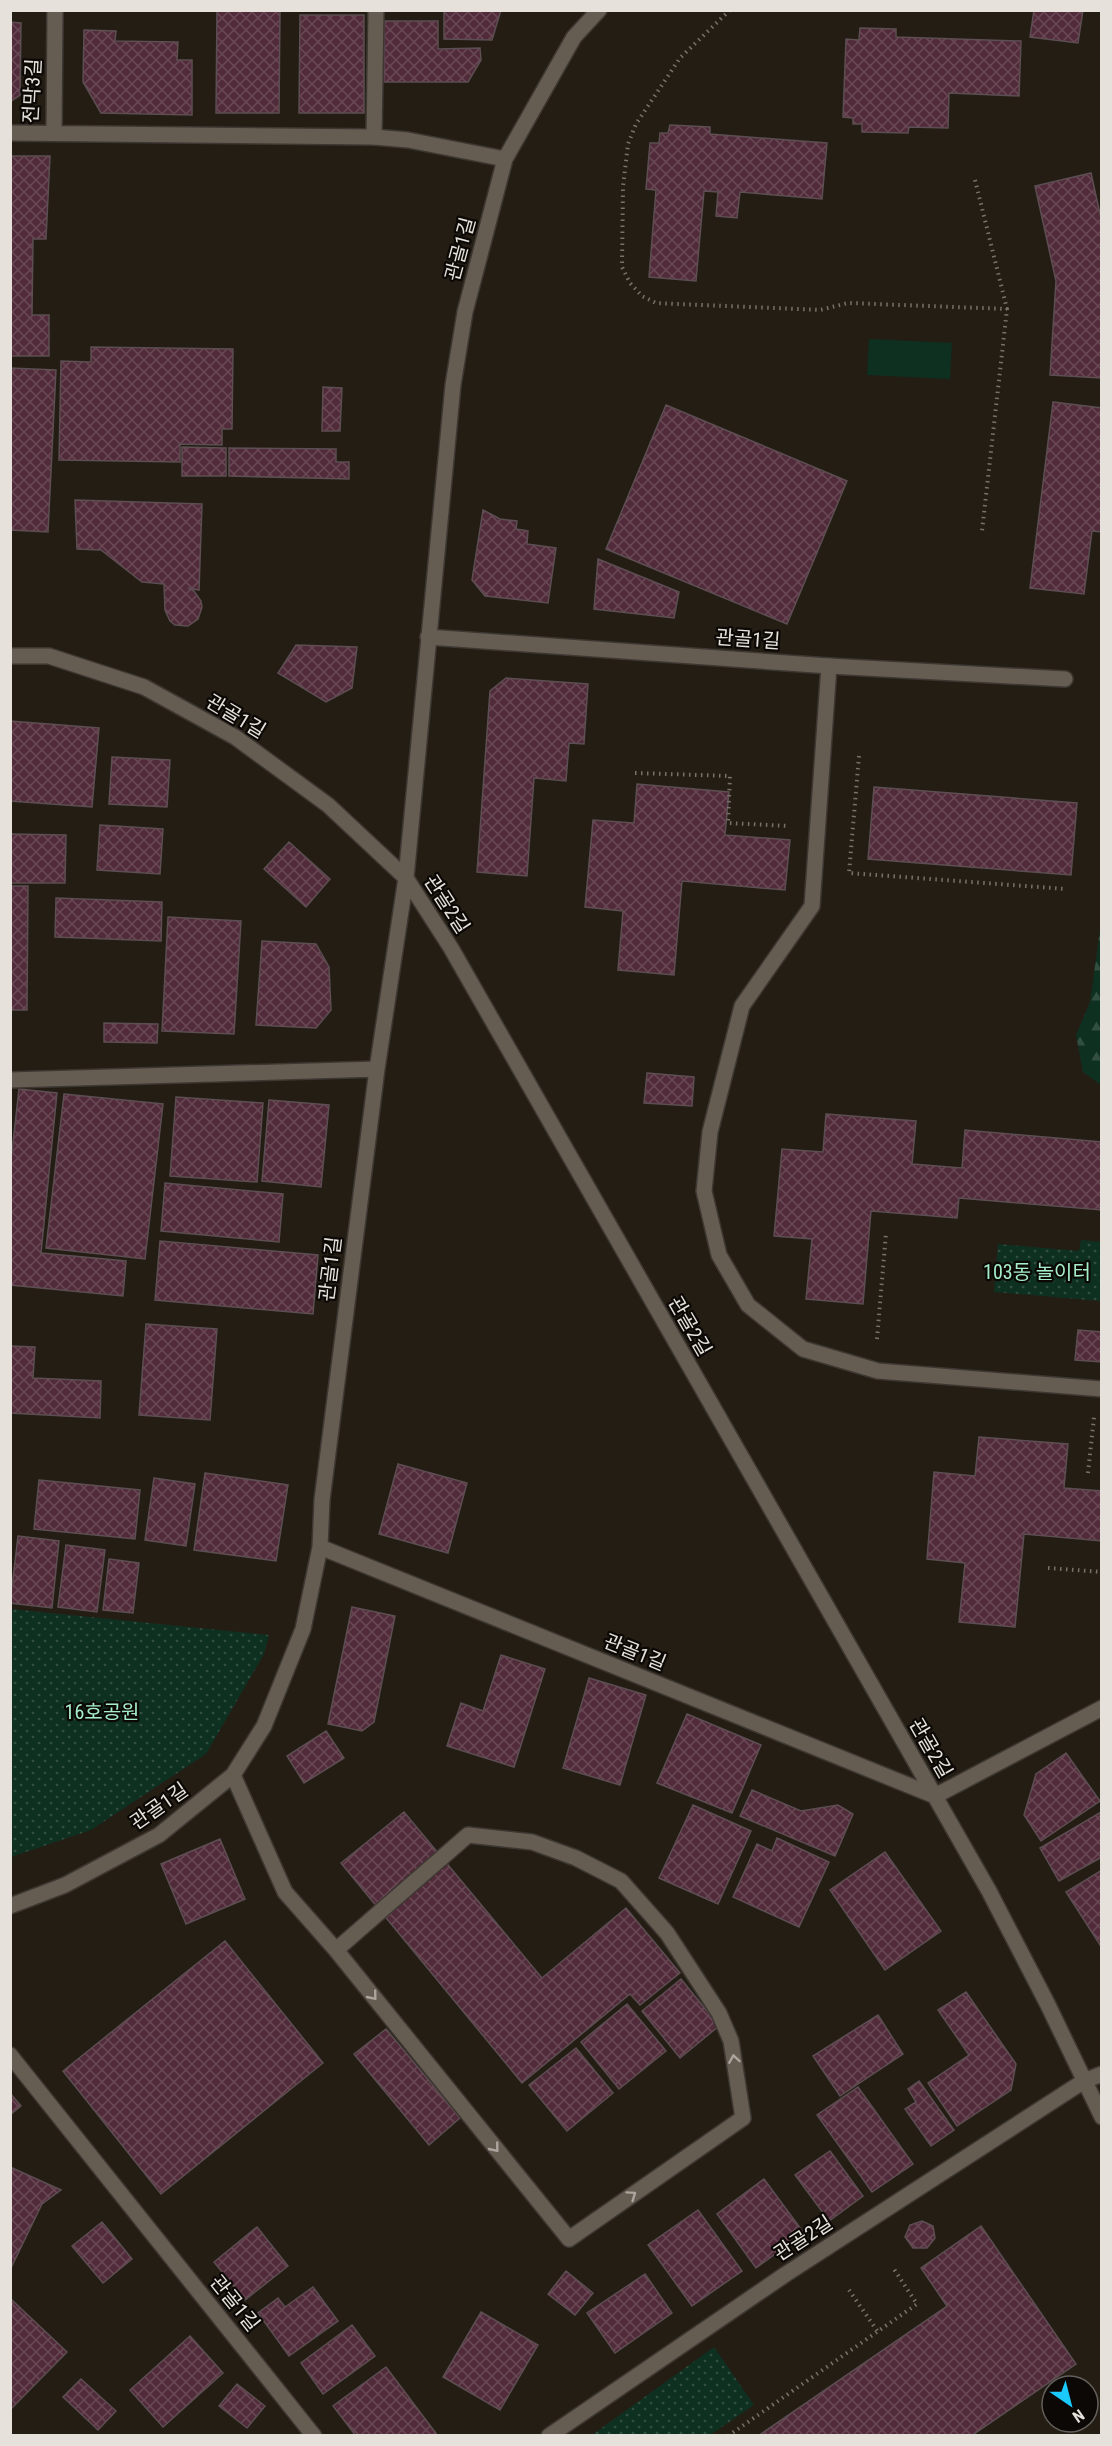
<svg xmlns="http://www.w3.org/2000/svg" width="1112" height="2446" viewBox="0 0 1112 2446" font-family="'Roboto Condensed','Noto Sans KR',sans-serif">
  <style>
    .grass { fill: url(#grass-dots) }
    .forest { fill: url(#forest-firs) }
    .pitch { fill: #0e3021 }
    .building { fill: url(#building-cross-hatch); stroke: #5c4e52; stroke-width: 1.5 }
    .lines { fill: none; stroke-linecap: round; stroke-linejoin: round }
    .lane-casing { stroke: #3d3732; stroke-width: 18 }
    .street-casing { stroke: #3d3732; stroke-width: 18 }
    .path { stroke: #78726a; stroke-width: 4; stroke-dasharray: 1.5 4.5; stroke-linecap: butt }
    .lane { stroke: #655c52; stroke-width: 15 }
    .street { stroke: #655c52; stroke-width: 15 }
    .oneway { stroke: #aca59d }
    .labels { text-anchor: middle; stroke-width: 4.5; stroke-linejoin: round; paint-order: stroke }
    .street-label { font-size: 20px; fill: #e6e1db; stroke: #0b0805 }
    .park-label { font-size: 20px; fill: #a5eec9; stroke: #0b0805 }
  </style>
  <defs>
    <pattern id="grass-dots" width="8" height="8" patternUnits="userSpaceOnUse" patternTransform="scale(1.5)"><rect width="8" height="8" fill="#0e3021"/><path d="M2 2h.1M6 6h.1" fill="none" stroke="#314e41" stroke-width="1.8" stroke-linecap="round"/></pattern>
    <pattern id="forest-firs" width="22" height="20" patternUnits="userSpaceOnUse" patternTransform="scale(1.5)"><rect width="22" height="20" fill="#0e3021"/><path d="M5 1l3.5 6h-7zM16 11l3.5 6h-7z" fill="#314e41"/></pattern>
    <pattern id="building-cross-hatch" width="8" height="8" patternUnits="userSpaceOnUse" patternTransform="scale(1.5)"><rect width="8" height="8" fill="#512b39"/><path d="M0 0l8 8M0 8l8-8" fill="none" stroke="#6a4955"/></pattern>
  </defs>
  <rect width="100%" height="100%" fill="#241d14"/>
  <!-- grass -->
  <path class="grass" d="M 1081,1240 L 1101,1242 L 1101,1301 L 994,1292 L 998,1244 L 1079,1251 Z
    M 10,1609 L 11,1609 L 269,1635 L 264,1654 L 206,1754 L 91,1830 L 11,1857 Z
    M 714,2347 L 754,2405 L 710,2435 L 592,2435 Z"/>
  <!-- forest -->
  <path class="forest" d="M 1101,922 L 1101,1085 L 1083,1072 L 1076,1035 L 1090,1002 Z"/>
  <!-- pitch -->
  <path class="pitch" d="M 869,339 L 952,343 L 950,379 L 867,375 Z"/>
  <!-- building -->
  <path class="building" d="M 217,10 L 280,10 L 279,113 L 216,113 Z
    M 444,10 L 501,10 L 492,40 L 444,39 Z
    M 1034,10 L 1083,10 L 1078,43 L 1030,37 Z
    M 300,15 L 364,15 L 364,113 L 299,113 Z
    M 384,21 L 438,21 L 438,49 L 480,48 L 481,60 L 468,82 L 384,82 Z
    M 10,22 L 21,23 L 20,95 L 10,102 Z
    M 860,28 L 896,29 L 896,37 L 1021,41 L 1019,96 L 949,93 L 948,128 L 909,127 L 908,133 L 862,132 L 862,124 L 853,124 L 853,118 L 843,117 L 846,39 L 859,40 Z
    M 84,30 L 116,31 L 115,41 L 178,42 L 177,60 L 192,60 L 192,115 L 101,113 L 83,82 Z
    M 670,125 L 710,127 L 710,134 L 827,143 L 822,199 L 740,192 L 737,218 L 716,216 L 718,192 L 704,191 L 696,281 L 649,277 L 656,190 L 646,189 L 650,143 L 659,143 L 660,133 L 668,133 Z
    M 10,156 L 50,156 L 46,239 L 33,239 L 32,315 L 49,315 L 49,356 L 10,356 Z
    M 1091,173 L 1102,223 L 1101,378 L 1050,375 L 1056,281 L 1035,186 Z
    M 91,347 L 233,349 L 232,429 L 222,429 L 222,445 L 180,444 L 180,462 L 59,460 L 61,361 L 91,362 Z
    M 10,368 L 56,370 L 48,532 L 10,530 Z
    M 323,387 L 342,388 L 340,431 L 322,431 Z
    M 1053,402 L 1102,408 L 1102,532 L 1092,531 L 1084,594 L 1030,588 Z
    M 666,405 L 847,481 L 787,624 L 606,549 Z
    M 182,447 L 226,448 L 226,476 L 182,476 Z
    M 229,448 L 336,449 L 336,462 L 349,462 L 349,479 L 229,476 Z
    M 75,500 L 202,504 L 199,590 L 188,588 L 194,591 L 201,601 L 202,607 L 198,619 L 188,626 L 175,625 L 170,621 L 165,610 L 164,584 L 142,582 L 101,550 L 77,549 Z
    M 483,510 L 500,519 L 517,521 L 516,529 L 528,531 L 527,544 L 556,548 L 548,603 L 485,596 L 472,580 Z
    M 598,559 L 679,592 L 674,618 L 594,609 Z
    M 296,645 L 357,647 L 352,688 L 326,702 L 278,673 Z
    M 506,678 L 588,684 L 584,744 L 569,743 L 566,781 L 534,778 L 527,876 L 477,872 L 490,691 Z
    M 10,721 L 99,728 L 92,807 L 10,801 Z
    M 112,757 L 170,760 L 167,807 L 109,804 Z
    M 637,784 L 729,792 L 725,835 L 790,840 L 785,890 L 682,881 L 674,975 L 618,970 L 623,911 L 585,907 L 593,820 L 634,823 Z
    M 874,787 L 1077,803 L 1071,875 L 868,859 Z
    M 100,825 L 163,829 L 160,874 L 97,870 Z
    M 10,834 L 66,835 L 65,883 L 10,883 Z
    M 289,842 L 330,879 L 306,907 L 264,869 Z
    M 10,886 L 28,886 L 27,1010 L 10,1010 Z
    M 56,898 L 162,902 L 161,941 L 55,937 Z
    M 168,917 L 241,921 L 234,1034 L 162,1031 Z
    M 262,941 L 316,944 L 329,967 L 331,1010 L 316,1028 L 256,1025 Z
    M 104,1023 L 158,1024 L 157,1043 L 104,1042 Z
    M 647,1073 L 694,1077 L 692,1106 L 644,1103 Z
    M 19,1089 L 57,1093 L 41,1253 L 126,1261 L 123,1296 L 10,1285 L 10,1169 Z
    M 64,1094 L 163,1104 L 145,1259 L 46,1248 Z
    M 176,1097 L 263,1103 L 257,1182 L 170,1176 Z
    M 269,1100 L 329,1105 L 321,1187 L 262,1181 Z
    M 826,1114 L 916,1121 L 912,1164 L 962,1168 L 965,1130 L 1102,1142 L 1102,1210 L 959,1198 L 957,1218 L 871,1211 L 863,1304 L 806,1299 L 812,1239 L 774,1236 L 782,1149 L 823,1152 Z
    M 165,1183 L 283,1194 L 279,1242 L 161,1231 Z
    M 160,1241 L 318,1255 L 313,1314 L 155,1300 Z
    M 146,1324 L 217,1329 L 210,1420 L 139,1415 Z
    M 1078,1330 L 1102,1332 L 1102,1362 L 1075,1360 Z
    M 10,1346 L 35,1347 L 33,1378 L 101,1381 L 100,1418 L 10,1413 Z
    M 979,1437 L 1068,1444 L 1064,1488 L 1102,1491 L 1102,1541 L 1024,1534 L 1015,1627 L 959,1622 L 965,1563 L 927,1559 L 934,1472 L 975,1476 Z
    M 398,1464 L 467,1483 L 448,1553 L 379,1534 Z
    M 205,1473 L 288,1485 L 276,1561 L 194,1550 Z
    M 154,1478 L 195,1484 L 186,1546 L 145,1540 Z
    M 39,1480 L 140,1490 L 135,1539 L 34,1529 Z
    M 18,1536 L 59,1541 L 52,1608 L 10,1603 Z
    M 66,1545 L 105,1550 L 97,1612 L 58,1607 Z
    M 109,1559 L 139,1563 L 133,1613 L 103,1610 Z
    M 352,1607 L 395,1616 L 374,1722 L 362,1731 L 328,1724 Z
    M 501,1655 L 545,1669 L 514,1767 L 447,1746 L 461,1703 L 483,1711 Z
    M 589,1678 L 646,1695 L 620,1785 L 563,1768 Z
    M 687,1714 L 761,1745 L 732,1813 L 657,1783 Z
    M 326,1731 L 344,1758 L 304,1783 L 287,1756 Z
    M 1066,1753 L 1100,1801 L 1041,1841 L 1024,1815 L 1036,1774 Z
    M 752,1790 L 801,1811 L 838,1805 L 853,1814 L 835,1856 L 740,1816 Z
    M 693,1805 L 751,1831 L 718,1904 L 659,1878 Z
    M 404,1812 L 542,1978 L 626,1908 L 680,1973 L 640,2005 L 630,1994 L 522,2083 L 341,1863 Z
    M 1101,1812 L 1102,1857 L 1059,1881 L 1040,1848 Z
    M 777,1838 L 829,1862 L 799,1927 L 733,1897 L 757,1844 L 772,1851 Z
    M 220,1839 L 245,1899 L 186,1924 L 161,1864 Z
    M 885,1852 L 941,1931 L 885,1970 L 830,1890 Z
    M 1102,1870 L 1102,1948 L 1066,1892 Z
    M 225,1941 L 323,2063 L 161,2194 L 63,2071 Z
    M 681,1979 L 719,2026 L 680,2058 L 642,2011 Z
    M 966,1992 L 1016,2064 L 1011,2090 L 957,2126 L 928,2083 L 969,2055 L 938,2010 Z
    M 627,2004 L 666,2051 L 619,2089 L 581,2042 Z
    M 878,2015 L 903,2054 L 840,2096 L 813,2056 Z
    M 386,2029 L 460,2118 L 429,2145 L 354,2054 Z
    M 576,2048 L 613,2093 L 567,2131 L 529,2085 Z
    M 919,2081 L 954,2130 L 931,2146 L 905,2109 L 916,2102 L 908,2089 Z
    M 858,2087 L 913,2164 L 872,2192 L 817,2115 Z
    M 10,2093 L 21,2106 L 10,2115 Z
    M 830,2151 L 863,2196 L 829,2221 L 795,2175 Z
    M 10,2167 L 61,2190 L 42,2204 L 10,2270 Z
    M 764,2179 L 804,2233 L 756,2268 L 717,2214 Z
    M 698,2210 L 742,2271 L 692,2306 L 648,2245 Z
    M 922,2221 L 933,2226 L 935,2238 L 927,2248 L 913,2248 L 905,2237 L 910,2225 Z
    M 102,2222 L 132,2259 L 103,2283 L 72,2246 Z
    M 981,2226 L 1076,2364 L 971,2436 L 758,2436 L 947,2306 L 921,2268 Z
    M 257,2227 L 288,2266 L 245,2300 L 214,2262 Z
    M 566,2271 L 593,2293 L 575,2315 L 548,2294 Z
    M 645,2274 L 672,2313 L 615,2353 L 587,2313 Z
    M 313,2287 L 338,2321 L 289,2356 L 258,2313 L 278,2298 L 285,2307 Z
    M 12,2300 L 67,2352 L 10,2410 L 10,2301 Z
    M 481,2312 L 538,2345 L 500,2410 L 443,2377 Z
    M 352,2325 L 375,2356 L 323,2394 L 301,2363 Z
    M 190,2336 L 223,2373 L 163,2427 L 130,2390 Z
    M 386,2367 L 438,2436 L 356,2436 L 333,2406 Z
    M 81,2379 L 116,2411 L 98,2430 L 63,2397 Z
    M 237,2384 L 265,2406 L 247,2428 L 219,2406 Z"/>
  <g class="lines">
    <defs>
      <path id="lane" d="M 374,137 L 376,10
        M 829,666 L 812,906 L 742,1006 L 710,1132 L 704,1191 L 719,1255 L 748,1305 L 803,1349 L 878,1371 L 1102,1389
        M 233,1775 L 285,1892 L 336,1950 L 569,2239 L 743,2118 L 731,2041 L 719,2013 L 667,1933 L 621,1881 L 576,1858 L 532,1842 L 468,1835 L 336,1950"/>
      <path id="street" d="M 10,133 L 374,137 L 408,140 L 505,159
        M 54,133 L 55,10
        M 428,637 L 829,666 L 1065,679
        M 10,656 L 49,656 L 144,687 L 235,737 L 328,805 L 406,878 L 451,948 L 989,1891 L 1048,2005 L 1102,2117
        M 10,1080 L 377,1069
        M 320,1547 L 935,1796 L 1102,1708
        M 10,1906 L 65,1885 L 159,1835 L 233,1775 L 264,1726 L 303,1629 L 320,1547 L 322,1500 L 377,1069 L 406,878 L 453,385 L 465,312 L 505,159 L 574,37 L 599,10
        M 10,2055 L 314,2436
        M 549,2436 L 786,2274 L 1084,2081 L 1102,2074"/>
    </defs>
    <!-- lane casing -->
    <use href="#lane" class="lane-casing"/>
    <!-- street casing -->
    <use href="#street" class="street-casing"/>
    <!-- path -->
    <path class="path" d="M 730,10 L 680,58 L 636,124 L 628,144 L 623,187 L 622,267 L 630,283 L 642,296 L 656,303 L 820,310 L 848,303 L 1007,309 L 982,531
      M 975,180 L 1007,309
      M 859,756 L 849,873 L 1066,889
      M 635,773 L 730,776 L 728,823 L 789,826
      M 877,1339 L 886,1233
      M 1088,1473 L 1094,1417
      M 1048,1568 L 1102,1572
      M 849,2290 L 878,2332
      M 728,2436 L 917,2304 L 892,2266"/>
    <!-- lane -->
    <use href="#lane" class="lane"/>
    <!-- street -->
    <use href="#street" class="street"/>
  </g>
  <!-- one-way arrows -->
  <defs><path id="oneway-chevron" d="M-2-3.5L2.5 0L-2 3.5" fill="none" stroke-width="1.6" stroke-linecap="round" stroke-linejoin="round" transform="scale(1.5)"/></defs>
  <g class="oneway">
    <use href="#oneway-chevron" transform="translate(373 1996) rotate(51)"/>
    <use href="#oneway-chevron" transform="translate(734 2059) rotate(-99)"/>
    <use href="#oneway-chevron" transform="translate(495 2148) rotate(51)"/>
    <use href="#oneway-chevron" transform="translate(632 2195) rotate(-35)"/>
  </g>
  <g class="labels">
    <!-- street labels -->
    <g class="street-label">
      <text transform="translate(32 91) rotate(-87)" y="7">전막3길</text>
      <text transform="translate(460 249) rotate(-75)" y="7">관골1길</text>
      <text transform="translate(748 639) rotate(4)" y="7">관골1길</text>
      <text transform="translate(236 716) rotate(31)" y="7">관골1길</text>
      <text transform="translate(447 904) rotate(57)" y="7">관골2길</text>
      <text transform="translate(330 1269) rotate(-83)" y="7">관골1길</text>
      <text transform="translate(690 1326) rotate(60)" y="7">관골2길</text>
      <text transform="translate(635 1652) rotate(22)" y="7">관골1길</text>
      <text transform="translate(931 1748) rotate(60)" y="7">관골2길</text>
      <text transform="translate(159 1806) rotate(-35)" y="7">관골1길</text>
      <text transform="translate(803 2238) rotate(-33)" y="7">관골2길</text>
      <text transform="translate(235 2303) rotate(51)" y="7">관골1길</text>
    </g>
    <!-- park labels -->
    <g class="park-label">
      <text x="1037" y="1279">103동 놀이터</text>
      <text x="102" y="1719">16호공원</text>
    </g>
  </g>
  <!-- border -->
  <rect width="1112" height="2446" fill="none" stroke="#e6e1db" stroke-width="24"/>
  <!-- north arrow -->
  <g transform="translate(1070 2404) rotate(145)"><circle r="28" fill="#0b0805" stroke="#635f5b" stroke-width="1.5"/>
  <path d="M0-4.5L10 22L0 15L-10 22Z" fill="#1acafc"/>
  <text y="-9" font-size="16" font-weight="bold" text-anchor="middle" fill="#e6e1db">N</text>
  </g>
</svg>
